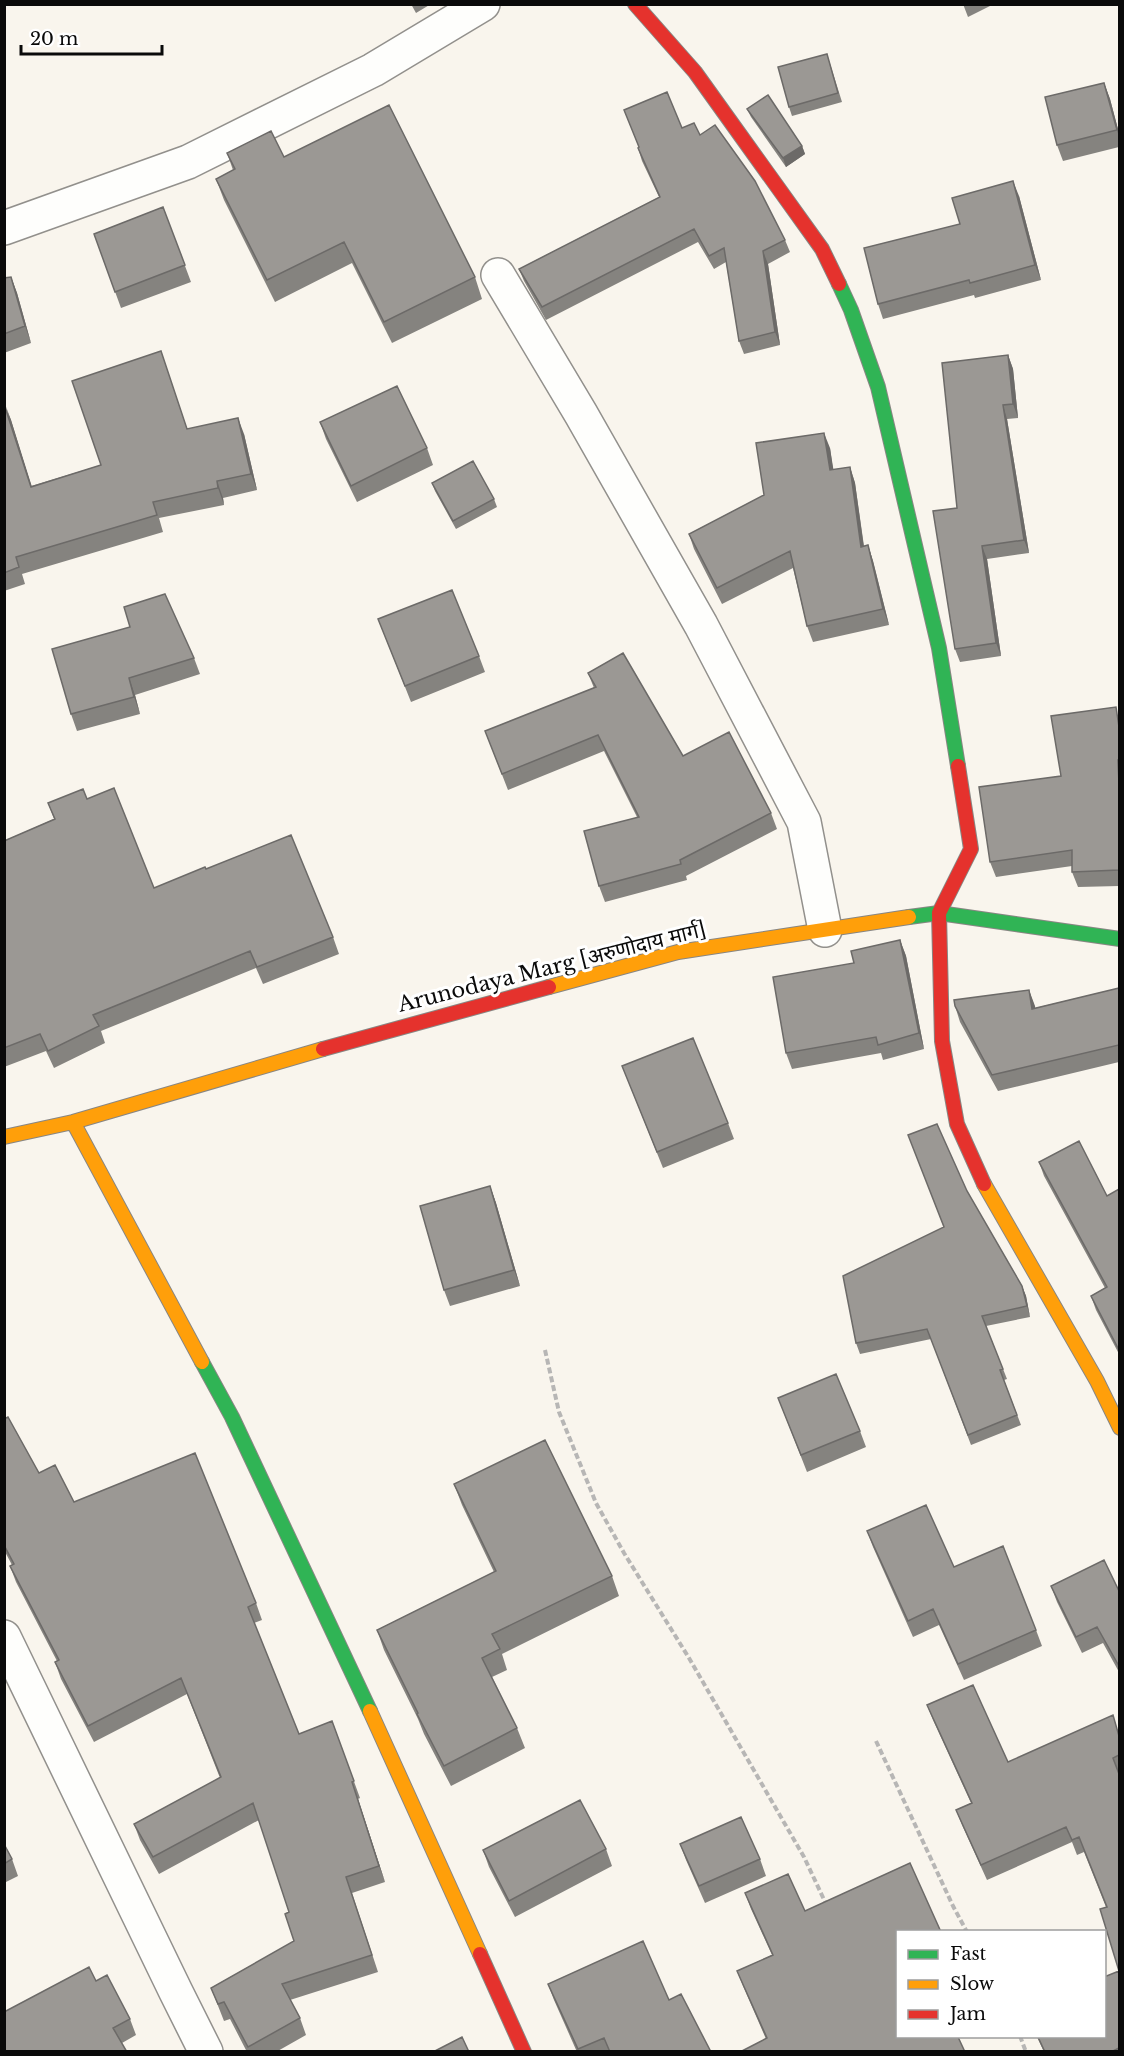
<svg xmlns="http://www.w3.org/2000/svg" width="1124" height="2056" viewBox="0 0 1124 2056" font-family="'Libre Baskerville','Noto Sans Devanagari',serif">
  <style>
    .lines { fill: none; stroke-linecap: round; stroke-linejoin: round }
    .street-casing { stroke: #92908c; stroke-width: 36 }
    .fast-casing { stroke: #888683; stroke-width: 16 }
    .slow-casing { stroke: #888683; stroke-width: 16 }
    .jam-casing { stroke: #888683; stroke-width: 16 }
    .path { stroke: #b7b6b5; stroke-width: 4; stroke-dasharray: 6 3; stroke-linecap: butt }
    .street { stroke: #fefefc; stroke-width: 33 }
    .fast { stroke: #30b455; stroke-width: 14 }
    .slow { stroke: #ff9f0a; stroke-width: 14 }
    .jam { stroke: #e5322d; stroke-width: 14 }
    .wall { fill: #85837f }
    .shaded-wall { fill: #6c6a68 }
    .building { fill: #9b9894; stroke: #6c6a68; stroke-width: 1.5 }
    .labels { text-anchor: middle; stroke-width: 6; stroke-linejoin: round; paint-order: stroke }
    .street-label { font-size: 21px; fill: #0a0a0a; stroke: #fff }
  </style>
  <rect width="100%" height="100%" fill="#f9f5ed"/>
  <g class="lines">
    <defs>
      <path id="street" d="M 4,228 L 188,162 L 373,70 L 483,4
        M 498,275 L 581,414 L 701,625 L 804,822 L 825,930
        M 4,1637 L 176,1992 L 206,2052"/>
      <path id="fast" d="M 839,284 L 851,310 L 878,387 L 939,648 L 958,766
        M 909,917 L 939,913 L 1120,939
        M 202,1362 L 232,1417 L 370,1711"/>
      <path id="slow" d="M 549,987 L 678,952 L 909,917
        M 73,1122 L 202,1362
        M 4,1137 L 73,1122 L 323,1049
        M 984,1184 L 1097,1381 L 1120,1428
        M 370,1711 L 480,1954"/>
      <path id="jam" d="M 635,4 L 695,72 L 822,249 L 839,284
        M 958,766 L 971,849 L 939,913 L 942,1041 L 957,1124 L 984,1184
        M 323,1049 L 549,987
        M 480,1954 L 524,2052"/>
    </defs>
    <!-- street casing -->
    <use href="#street" class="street-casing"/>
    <!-- fast casing -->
    <use href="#fast" class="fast-casing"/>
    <!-- slow casing -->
    <use href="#slow" class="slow-casing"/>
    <!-- jam casing -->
    <use href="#jam" class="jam-casing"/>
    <!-- path -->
    <path class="path" d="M 545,1350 L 559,1412 L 596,1503 L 624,1553 L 689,1658 L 804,1857 L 827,1906
      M 876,1741 L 953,1906 L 967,1932
      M 1020,2036 L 1026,2052"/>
    <!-- street -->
    <use href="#street" class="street"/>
    <!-- fast -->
    <use href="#fast" class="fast"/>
    <!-- slow -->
    <use href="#slow" class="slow"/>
    <!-- jam -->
    <use href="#jam" class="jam"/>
  </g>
  <!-- wall -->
  <path class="wall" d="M 411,4 L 431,4 L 416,13 Z
    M 963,4 L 994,4 L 968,17 Z
    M 827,54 L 842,102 L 792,116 L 789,107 Z
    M 1104,83 L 1110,99 L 1119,133 L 1119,147 L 1063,161 L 1057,145 Z
    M 747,109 L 802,146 L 805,154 L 786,167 L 751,117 Z
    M 624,110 L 682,128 L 700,135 L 785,240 L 790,252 L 768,264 L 780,345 L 744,354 L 739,341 L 726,262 L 714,269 L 698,242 L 546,320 L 524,281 L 519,269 L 659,197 L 642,161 L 638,148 L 639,147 Z
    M 227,153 L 284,157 L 475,277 L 482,299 L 392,343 L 352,263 L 275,302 L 224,200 L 216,179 L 233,170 Z
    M 1019,196 L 1041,280 L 975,298 L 974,295 L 883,319 L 878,304 L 960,224 Z
    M 163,207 L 191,282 L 121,308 L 94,234 Z
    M 11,277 L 17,293 L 31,343 L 4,353 L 4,278 Z
    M 1008,355 L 1013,369 L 1018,418 L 1007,419 L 1029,553 L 987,559 L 1001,656 L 960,662 L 955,649 L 957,508 Z
    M 4,404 L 11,420 L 31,486 L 101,465 L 188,429 L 244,434 L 257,490 L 223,498 L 224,505 L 159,518 L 163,532 L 22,574 L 25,584 L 4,591 Z
    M 320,422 L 427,448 L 433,465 L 357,502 L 326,439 Z
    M 830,448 L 833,470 L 850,467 L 855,483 L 864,546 L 868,545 L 873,561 L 889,625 L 813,642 L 807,626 L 793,568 L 722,604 L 694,549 L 689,534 L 764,495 Z
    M 432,483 L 494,499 L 497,507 L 456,529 L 435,491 Z
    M 378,619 L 479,656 L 485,672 L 411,702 Z
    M 52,649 L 194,658 L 200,674 L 135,695 L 140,714 L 77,731 L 71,714 Z
    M 588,673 L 683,756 L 771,813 L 777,829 L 686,876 L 687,880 L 605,902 L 599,886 L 637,817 L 604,751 L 508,790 L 485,731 L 594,688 Z
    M 1119,715 L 1119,886 L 1078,887 L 1072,872 L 1072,866 L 996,877 L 990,862 L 1061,776 Z
    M 87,799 L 154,888 L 206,869 L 333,937 L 339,954 L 263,984 L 256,968 L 101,1031 L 105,1043 L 54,1068 L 46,1051 L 4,1067 L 4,841 L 54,819 L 48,803 Z
    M 900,940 L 906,956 L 924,1049 L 883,1060 L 881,1053 L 792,1069 L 786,1053 L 854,963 Z
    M 1119,988 L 1119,1062 L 998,1091 L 960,1022 L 955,1006 L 1029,990 L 1035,1008 Z
    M 622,1066 L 728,1123 L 734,1139 L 663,1168 Z
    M 1039,1162 L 1107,1196 L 1119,1189 L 1119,1354 L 1096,1310 L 1091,1296 L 1105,1288 L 1044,1176 Z
    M 490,1186 L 496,1203 L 520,1286 L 450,1306 L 444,1290 Z
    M 967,1191 L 1022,1286 L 1026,1296 L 1030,1317 L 986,1326 L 1007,1379 L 1004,1380 L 1021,1425 L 971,1445 L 931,1339 L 860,1354 L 856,1343 L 944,1228 Z
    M 778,1398 L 860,1431 L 866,1447 L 807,1472 Z
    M 4,1419 L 39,1473 L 74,1502 L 256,1603 L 262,1620 L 254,1623 L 299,1734 L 332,1721 L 360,1798 L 358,1799 L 385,1882 L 352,1893 L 378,1972 L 290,2000 L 300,2018 L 306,2035 L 276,2052 L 247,2052 L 230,2019 L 224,2021 L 211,1988 L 294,1941 L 289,1912 L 259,1820 L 159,1874 L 140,1840 L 134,1824 L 220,1778 L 187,1694 L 94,1742 L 61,1679 L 55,1662 L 57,1661 L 16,1582 L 10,1566 L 12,1565 L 4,1550 Z
    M 454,1484 L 612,1576 L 619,1596 L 502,1654 L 507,1670 L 492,1677 L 517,1728 L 525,1748 L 451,1786 L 424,1734 L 418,1719 L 384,1650 L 377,1630 L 494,1572 L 462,1505 Z
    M 867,1531 L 954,1567 L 1036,1630 L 1042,1646 L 964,1680 L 939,1625 L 913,1637 L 873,1547 Z
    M 1051,1586 L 1119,1591 L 1119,1672 L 1103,1643 L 1082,1653 L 1057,1602 Z
    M 927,1705 L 1008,1762 L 1119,1732 L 1119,2052 L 1044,2052 L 1037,2037 L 1104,2037 L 1119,1971 L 1106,1907 L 1084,1852 L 1077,1855 L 1072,1842 L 987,1880 L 962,1825 L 956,1810 L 971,1803 L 933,1720 Z
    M 4,1844 L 12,1859 L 18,1876 L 4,1883 Z
    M 680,1844 L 760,1859 L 766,1876 L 705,1903 L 686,1860 Z
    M 606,1849 L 612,1866 L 515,1917 L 489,1867 L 483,1850 Z
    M 910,1863 L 766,2039 L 743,1986 L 737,1971 L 772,1955 L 751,1909 L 745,1893 L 805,1911 Z
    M 96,1981 L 130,2019 L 136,2035 L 122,2043 L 4,2052 Z
    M 548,1984 L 669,2000 L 711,2052 L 577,2052 L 554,2000 Z"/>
  <!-- shaded-wall -->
  <path class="shaded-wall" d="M 1104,83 L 1110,99 L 1119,133 L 1119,137 Z
    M 802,146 L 805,154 L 786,167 L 783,158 Z
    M 1013,181 L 1019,196 L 1041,280 L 1035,265 Z
    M 763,251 L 768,264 L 780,345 L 775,332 Z
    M 11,277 L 17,293 L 31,343 L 25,326 Z
    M 1008,355 L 1013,369 L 1018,418 L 1013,404 Z
    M 5,404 L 11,420 L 37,503 L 31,487 Z
    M 1003,405 L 1007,419 L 1029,553 L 1024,540 Z
    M 238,418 L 244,434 L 257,490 L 251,474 Z
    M 824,433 L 830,448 L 836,486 L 830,470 Z
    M 850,467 L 855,483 L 866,563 L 861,547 Z
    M 217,481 L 223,498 L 224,505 L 218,488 Z
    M 868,545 L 873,561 L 889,625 L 883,609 Z
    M 982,546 L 987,559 L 1001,656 L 996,643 Z
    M 129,678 L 135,695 L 140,714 L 134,697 Z
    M 900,940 L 906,956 L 924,1049 L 919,1033 Z
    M 1029,990 L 1035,1006 L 1037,1024 L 1032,1009 Z
    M 490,1186 L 496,1203 L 520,1286 L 514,1270 Z
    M 1022,1286 L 1026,1296 L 1030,1317 L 1027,1306 Z
    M 352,1782 L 358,1799 L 385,1882 L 379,1866 Z"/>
  <!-- building -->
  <path class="building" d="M 827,54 L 838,93 L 789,107 L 778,67 Z
    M 1104,83 L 1117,130 L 1057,145 L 1045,97 Z
    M 667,92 L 682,128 L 694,123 L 700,135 L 715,125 L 755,181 L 785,240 L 763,251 L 775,332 L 739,341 L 724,248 L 709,256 L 694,229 L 542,307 L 519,269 L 660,197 L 638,148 L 639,147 L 624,110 Z
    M 768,95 L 802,146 L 783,158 L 747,109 Z
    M 389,105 L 475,277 L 384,322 L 344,242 L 267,280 L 216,179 L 235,169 L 227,153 L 271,131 L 284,157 Z
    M 1013,181 L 1035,265 L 970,283 L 969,280 L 878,304 L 864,248 L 960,224 L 952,198 Z
    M 163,207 L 185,265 L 115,292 L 94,234 Z
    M 11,277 L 25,326 L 4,334 L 4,278 Z
    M 161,351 L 187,429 L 238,418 L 251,474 L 217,481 L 218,488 L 153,502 L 157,515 L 16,557 L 19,567 L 4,573 L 4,404 L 31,487 L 101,465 L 72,381 Z
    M 1008,355 L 1013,404 L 1003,405 L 1024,540 L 982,546 L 996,643 L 955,649 L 933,511 L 957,508 L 942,363 Z
    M 397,386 L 427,448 L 351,486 L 320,422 Z
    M 824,433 L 830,470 L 850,467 L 861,547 L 868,545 L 883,609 L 807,626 L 790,551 L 717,588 L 689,534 L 764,495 L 756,443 Z
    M 473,461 L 494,499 L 453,521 L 432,483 Z
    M 452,590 L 479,656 L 405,686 L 378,619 Z
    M 165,594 L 194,658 L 129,678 L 134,697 L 71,714 L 52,649 L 130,627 L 124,607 Z
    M 623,653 L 683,756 L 729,732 L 771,813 L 680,860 L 681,864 L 599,886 L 584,831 L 639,817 L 598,735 L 502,774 L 485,731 L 596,687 L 588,673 Z
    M 1116,707 L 1119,727 L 1119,760 L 1118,760 L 1119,784 L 1119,870 L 1072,872 L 1072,850 L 990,862 L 979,787 L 1061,776 L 1051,716 Z
    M 114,788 L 154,888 L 205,867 L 206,869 L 291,835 L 333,937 L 257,967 L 250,951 L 93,1015 L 99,1026 L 48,1051 L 40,1034 L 4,1048 L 4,841 L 55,819 L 48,803 L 83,789 L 87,799 Z
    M 900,940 L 919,1033 L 878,1045 L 876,1037 L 786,1053 L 773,977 L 854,963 L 851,951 Z
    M 1119,988 L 1119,1045 L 992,1075 L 955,1006 L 954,1000 L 1029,990 L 1032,1009 Z
    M 693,1038 L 728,1123 L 657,1152 L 622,1066 Z
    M 937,1124 L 967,1191 L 1022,1286 L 1027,1306 L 982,1316 L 1003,1369 L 1000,1370 L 1017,1415 L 968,1435 L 927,1329 L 856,1343 L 843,1276 L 944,1227 L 908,1135 Z
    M 1079,1141 L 1107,1196 L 1119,1189 L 1119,1350 L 1091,1296 L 1107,1287 L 1039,1162 Z
    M 490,1186 L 514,1270 L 444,1290 L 420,1206 Z
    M 836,1374 L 860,1431 L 801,1455 L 778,1398 Z
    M 8,1417 L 39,1473 L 55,1465 L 74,1502 L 195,1453 L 256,1603 L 248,1607 L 299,1734 L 332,1721 L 354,1781 L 352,1782 L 379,1866 L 346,1877 L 372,1955 L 282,1984 L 300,2018 L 248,2047 L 224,2002 L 218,2004 L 211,1988 L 294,1941 L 285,1914 L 289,1912 L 253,1803 L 153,1857 L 134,1824 L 221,1777 L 181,1678 L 88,1726 L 55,1662 L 59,1660 L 10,1566 L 14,1564 L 4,1545 L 4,1419 Z
    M 545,1440 L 612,1576 L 492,1634 L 500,1649 L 482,1658 L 517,1728 L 444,1766 L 417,1714 L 418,1713 L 377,1630 L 496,1571 L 454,1484 Z
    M 926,1505 L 954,1567 L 1003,1546 L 1036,1630 L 958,1664 L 933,1609 L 908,1621 L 867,1531 Z
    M 1104,1560 L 1119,1591 L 1119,1666 L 1097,1627 L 1076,1637 L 1051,1586 Z
    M 973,1685 L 1008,1762 L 1113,1715 L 1119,1736 L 1119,1755 L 1113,1758 L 1119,1774 L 1119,2048 L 1111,2052 L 1045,2052 L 1038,2037 L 1104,2037 L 1104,1977 L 1119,1971 L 1100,1909 L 1107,1907 L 1079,1837 L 1072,1840 L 1066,1827 L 981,1865 L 956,1810 L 972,1803 L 927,1705 Z
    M 580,1800 L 606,1849 L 509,1901 L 483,1850 Z
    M 741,1817 L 760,1859 L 699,1886 L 680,1844 Z
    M 4,1844 L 12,1859 L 4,1864 Z
    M 910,1863 L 941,1932 L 897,1932 L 897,2037 L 958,2037 L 965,2052 L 740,2052 L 767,2038 L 737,1971 L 773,1955 L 745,1893 L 788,1874 L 805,1911 Z
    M 643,1941 L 669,2000 L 681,1994 L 711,2052 L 610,2052 L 604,2038 L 578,2049 L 548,1984 Z
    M 89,1967 L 96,1981 L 107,1975 L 130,2019 L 113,2028 L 127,2052 L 4,2052 L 4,2012 Z
    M 462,2037 L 469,2052 L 433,2052 Z"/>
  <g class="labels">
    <!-- street labels -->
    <g class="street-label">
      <text transform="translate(552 967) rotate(-14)" y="7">Arunodaya Marg [अरुणोदा‍य मार्ग]</text>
    </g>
  </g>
  <!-- border -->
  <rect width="1124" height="2056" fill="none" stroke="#0a0a0a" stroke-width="12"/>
  <!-- legend -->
  <rect x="896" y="1930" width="210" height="108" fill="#ffffff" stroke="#9d9d9d" stroke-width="1.5"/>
  <rect x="908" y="1950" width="30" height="9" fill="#30b455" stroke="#9d9d9d" stroke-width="1.5"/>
  <text x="950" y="1960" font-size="18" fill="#0a0a0a">Fast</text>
  <rect x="908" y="1980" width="30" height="9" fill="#ff9f0a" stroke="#9d9d9d" stroke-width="1.5"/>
  <text x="950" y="1990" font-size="18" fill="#0a0a0a">Slow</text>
  <rect x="908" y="2010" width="30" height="9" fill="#e5322d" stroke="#9d9d9d" stroke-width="1.5"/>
  <text x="950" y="2020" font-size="18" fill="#0a0a0a">Jam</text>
  <!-- scale -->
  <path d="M21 45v9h141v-9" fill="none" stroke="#0a0a0a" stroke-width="3"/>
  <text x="30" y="45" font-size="18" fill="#0a0a0a" stroke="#ffffff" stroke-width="4.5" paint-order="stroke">20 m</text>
</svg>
